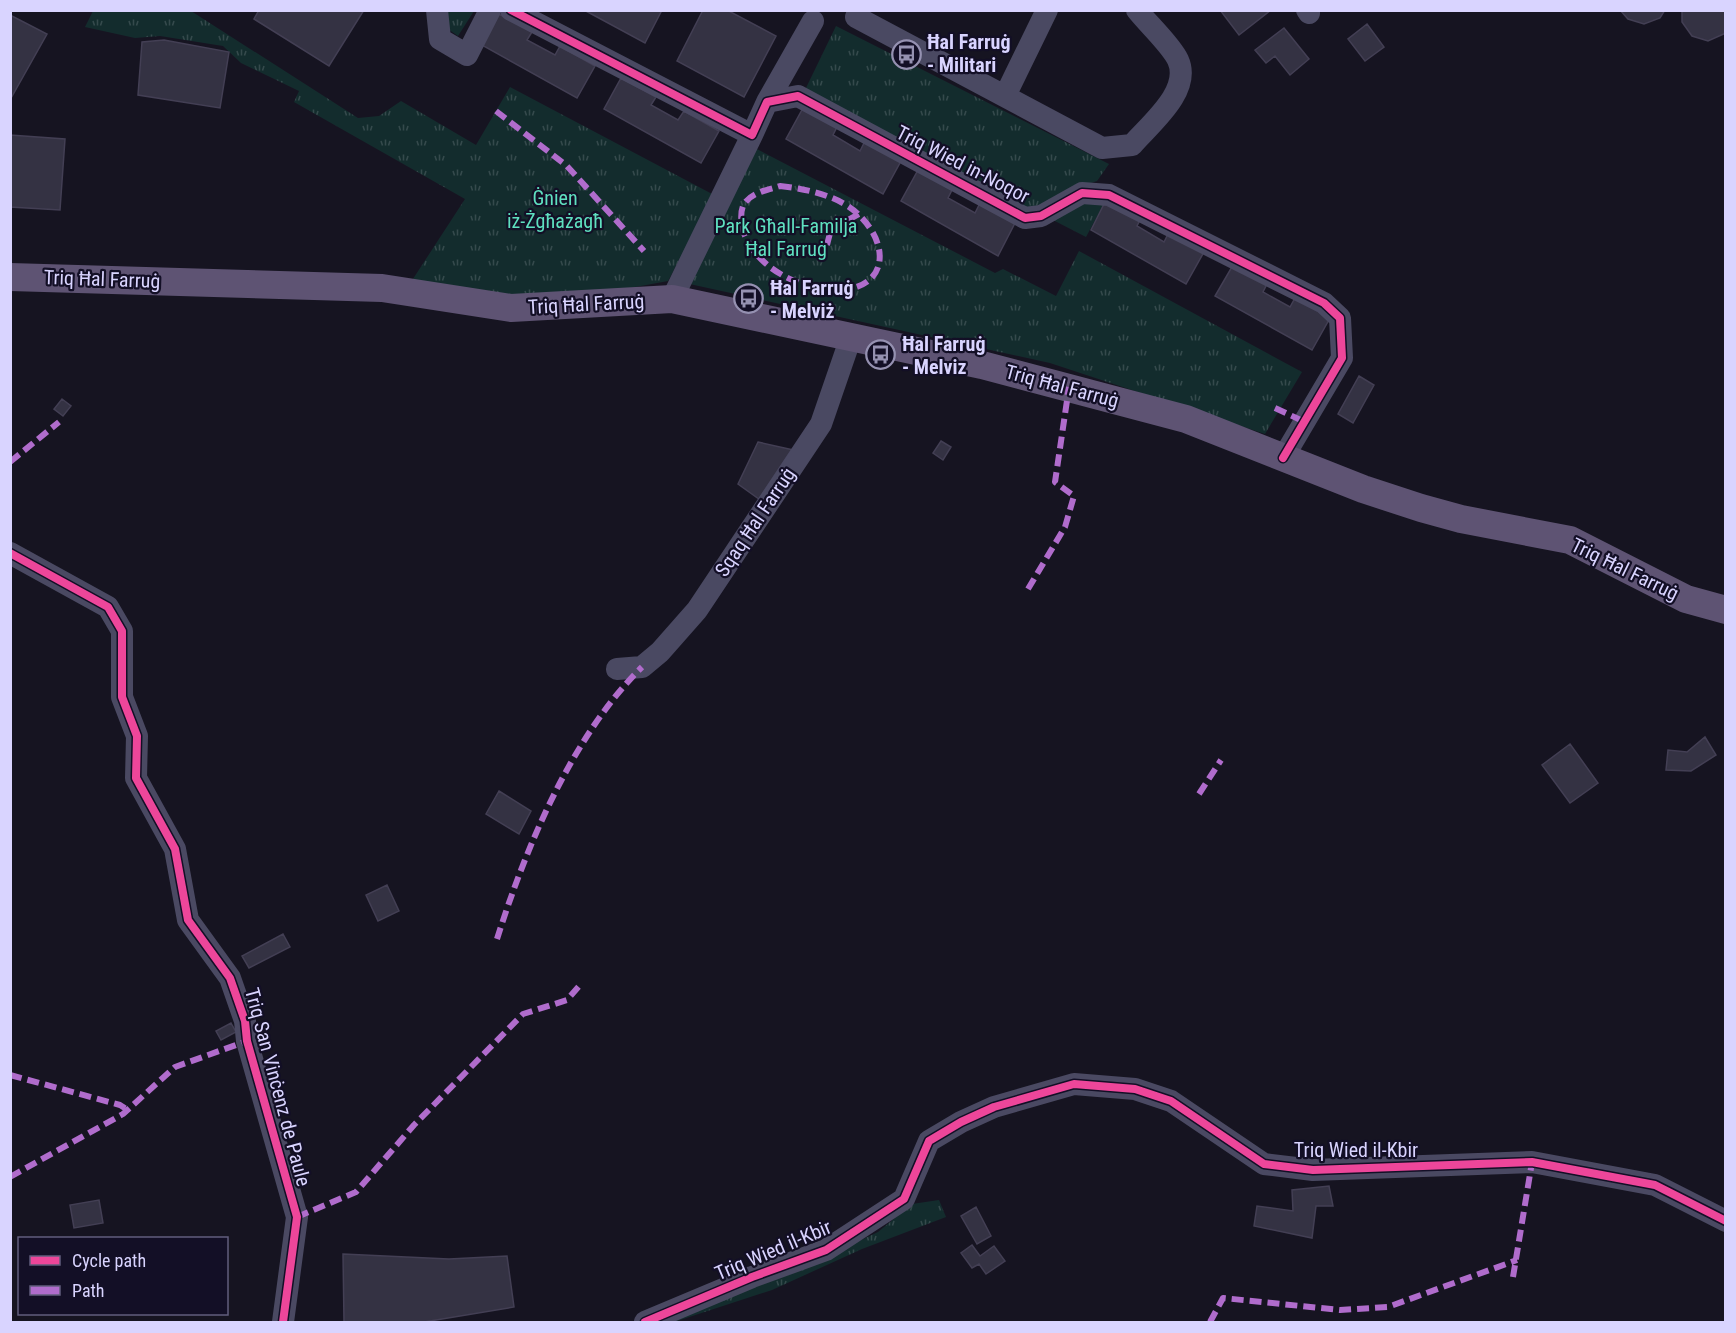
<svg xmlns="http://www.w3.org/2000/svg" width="1736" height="1333" viewBox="0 0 1736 1333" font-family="'Roboto Condensed',sans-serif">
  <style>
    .grass { fill: url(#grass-tufts) }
    .building { fill: #343243; stroke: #433f54; stroke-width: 1.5 }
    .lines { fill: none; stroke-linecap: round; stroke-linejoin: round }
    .minor { stroke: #4a4962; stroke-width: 22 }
    .major { stroke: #5e5373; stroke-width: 28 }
    .quiet { stroke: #b06ccc; stroke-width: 6; stroke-dasharray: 12 6; stroke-linecap: butt }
    .cycleway-casing { stroke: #130f26; stroke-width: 11 }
    .cycleway { stroke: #ed469a; stroke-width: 8 }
    .labels { text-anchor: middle; stroke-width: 4.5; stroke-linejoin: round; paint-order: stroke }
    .poi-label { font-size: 20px; font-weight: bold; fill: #d9d4ff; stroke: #130f26; text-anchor: start }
    .street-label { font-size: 20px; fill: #d9d4ff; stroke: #130f26 }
    .park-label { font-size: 20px; fill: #5fe0c0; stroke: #130f26 }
  </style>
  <defs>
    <pattern id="grass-tufts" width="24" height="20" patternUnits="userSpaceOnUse" patternTransform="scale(1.5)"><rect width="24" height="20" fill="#132c2d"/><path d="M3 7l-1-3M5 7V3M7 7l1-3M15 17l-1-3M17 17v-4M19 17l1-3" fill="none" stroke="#354a4c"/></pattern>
  </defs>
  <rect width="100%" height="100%" fill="#161421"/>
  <!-- grass -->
  <path class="grass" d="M 93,11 L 191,11 L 358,118 L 379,116 L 401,101 L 476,145 L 510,87 L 714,195 L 668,281 L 586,296 L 501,298 L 411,282 L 465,199 L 294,102 L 299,91 L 241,63 L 223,46 L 160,36 L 135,38 L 85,27 Z
    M 440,11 L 474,11 L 458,36 L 441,24 Z
    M 836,26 L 1109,164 L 1097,181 L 1064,192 L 1042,207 L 1027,209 L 805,90 Z
    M 755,148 L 995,273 L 1003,269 L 1056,296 L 1079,251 L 1302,372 L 1265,434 L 1050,363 L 685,283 Z
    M 1106,200 L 1086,237 L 1051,219 L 1074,202 Z
    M 939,1200 L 946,1217 L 862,1249 L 772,1290 L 674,1322 L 650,1322 L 788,1275 L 878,1232 L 912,1204 Z"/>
  <!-- building -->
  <path class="building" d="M 259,10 L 364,10 L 329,66 L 254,19 Z
    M 584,10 L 662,10 L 645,43 Z
    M 703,10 L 727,10 L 776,36 L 744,97 L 677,61 Z
    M 1220,10 L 1271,10 L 1239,35 Z
    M 1620,10 L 1665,10 L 1660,18 L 1644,24 L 1628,19 Z
    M 1682,10 L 1726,10 L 1726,33 L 1708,41 L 1692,36 L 1682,22 Z
    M 497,13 L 532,32 L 527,40 L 555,55 L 560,46 L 595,66 L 577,98 L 480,44 Z
    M 10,15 L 47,34 L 10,100 Z
    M 1367,24 L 1384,47 L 1365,61 L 1348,39 Z
    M 1284,28 L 1309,59 L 1290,75 L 1275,56 L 1266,63 L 1255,50 Z
    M 164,40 L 229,52 L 220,108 L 138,95 L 142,42 Z
    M 621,78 L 656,97 L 651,105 L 678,120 L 684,111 L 719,131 L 701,163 L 604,109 Z
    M 803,108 L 837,127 L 833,135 L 860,151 L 865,141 L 901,161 L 883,194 L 786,139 Z
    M 10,135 L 65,139 L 60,210 L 10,207 Z
    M 918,170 L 952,190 L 948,198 L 975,213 L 980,203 L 1015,223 L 998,256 L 901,201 Z
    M 1106,200 L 1141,218 L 1137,226 L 1164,242 L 1169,232 L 1204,252 L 1186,284 L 1091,230 Z
    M 1233,265 L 1267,284 L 1263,292 L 1290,307 L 1295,298 L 1330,318 L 1312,350 L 1215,296 Z
    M 1359,376 L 1374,385 L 1353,423 L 1338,414 Z
    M 62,399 L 71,406 L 63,416 L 54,409 Z
    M 941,441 L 951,447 L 943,460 L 933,453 Z
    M 758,442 L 798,451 L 763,502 L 738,484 Z
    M 1705,737 L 1716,755 L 1691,771 L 1666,770 L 1668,750 L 1687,752 Z
    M 1570,744 L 1598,783 L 1570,803 L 1542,765 Z
    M 499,791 L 531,811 L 519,834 L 486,814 Z
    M 387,885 L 399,911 L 378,921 L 366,895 Z
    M 283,934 L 290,947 L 249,968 L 242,956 Z
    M 231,1023 L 236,1032 L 221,1040 L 216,1031 Z
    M 1329,1186 L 1333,1206 L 1316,1206 L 1312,1238 L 1254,1226 L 1257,1206 L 1293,1211 L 1292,1190 Z
    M 99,1200 L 103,1223 L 74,1228 L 70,1205 Z
    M 976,1207 L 991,1236 L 977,1244 L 961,1216 Z
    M 972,1245 L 980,1256 L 994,1246 L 1005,1261 L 986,1274 L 979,1264 L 972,1268 L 961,1253 Z
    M 343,1254 L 449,1259 L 507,1256 L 514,1307 L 424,1322 L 344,1322 Z"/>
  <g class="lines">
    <!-- minor -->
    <path class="minor" d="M 437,10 L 440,39 L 467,55 L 490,10
      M 511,10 L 752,135 L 767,102 L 798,96 L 1025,218 L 1041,216 L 1082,193 L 1109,195 L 1324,303 L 1340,318 L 1342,358 L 1283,458
      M 859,10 L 856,17 L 1102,148 L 1132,145 C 1150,124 1192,91 1178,60 C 1171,45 1148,24 1137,10
      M 1307,10 L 1309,13
      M 1005,96 L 1047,10
      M 767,102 L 813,21
      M 672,299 L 752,135
      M 10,553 L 108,607 L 122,631 L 122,697 L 137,736 L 136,778 L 175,849 L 188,920 L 230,978 L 245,1021 L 247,1041 L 297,1217 L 283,1322
      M 617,669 L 642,667 L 660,652 L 697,610 L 821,424 L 851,337
      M 645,1322 L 752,1277 L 826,1250 L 904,1199 L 929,1141 L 961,1122 L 994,1107 L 1074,1084 L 1135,1089 L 1171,1101 L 1264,1164 L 1313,1170 L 1532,1162 L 1655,1185 L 1726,1221"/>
    <!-- major -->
    <path class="major" d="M 10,277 L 382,288 L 511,308 L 672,299 L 982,365 L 1186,419 L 1363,489 L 1421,508 L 1461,519 L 1570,540 L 1686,599 L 1726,610"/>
    <!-- quiet -->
    <path class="quiet" d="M 496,111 L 567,166 L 644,251
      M 780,186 C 807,189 841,196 860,216 C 891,247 887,289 837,290 C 800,290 754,267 743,230 C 741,222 740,211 744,204 C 752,192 768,190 780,186 Z
      M 827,245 L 831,229 L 859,214
      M 1275,408 L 1305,422
      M 10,462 L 59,422
      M 1028,589 L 1065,527 L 1074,496 L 1055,482 L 1069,387
      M 1199,794 L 1221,760
      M 497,939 C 526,847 572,736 642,667
      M 10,1075 L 120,1105 L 128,1110
      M 10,1177 L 123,1114 L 175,1067 L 247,1041
      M 297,1217 L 356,1192 L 414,1125 L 523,1014 L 567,1000 L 580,985
      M 1513,1277 L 1532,1162
      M 1210,1322 L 1223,1298 L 1340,1310 L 1388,1307 L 1517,1260"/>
    <defs>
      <path id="cycleway" d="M 511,10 L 752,135 L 767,102 L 798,96 L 1025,218 L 1041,216 L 1082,193 L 1109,195 L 1324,303 L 1340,318 L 1342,358 L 1283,458
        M 10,553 L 108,607 L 122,631 L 122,697 L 137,736 L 136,778 L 175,849 L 188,920 L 230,978 L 245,1021 L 247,1041 L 297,1217 L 283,1322
        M 645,1322 L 752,1277 L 826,1250 L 904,1199 L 929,1141 L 961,1122 L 994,1107 L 1074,1084 L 1135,1089 L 1171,1101 L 1264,1164 L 1313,1170 L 1532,1162 L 1655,1185 L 1726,1221"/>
    </defs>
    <!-- cycleway casing -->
    <use href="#cycleway" class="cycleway-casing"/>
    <!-- cycleway -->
    <use href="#cycleway" class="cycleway"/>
  </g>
  <!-- icons -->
  <defs>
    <symbol id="bus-ring" viewBox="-11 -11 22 22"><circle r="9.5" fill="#130f26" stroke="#9591b1" stroke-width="1.5"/><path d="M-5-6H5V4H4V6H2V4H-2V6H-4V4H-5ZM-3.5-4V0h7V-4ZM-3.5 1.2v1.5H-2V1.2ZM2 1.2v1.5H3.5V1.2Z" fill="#9591b1"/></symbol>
  </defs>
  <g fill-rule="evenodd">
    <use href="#bus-ring" x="890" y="38" width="33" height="33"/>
    <use href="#bus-ring" x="732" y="282" width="33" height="33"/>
    <use href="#bus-ring" x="864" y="338" width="33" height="33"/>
  </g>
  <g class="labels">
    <!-- poi labels -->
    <g class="poi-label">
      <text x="927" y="49">Ħal Farruġ<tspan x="927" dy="23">- Militari</tspan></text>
      <text x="770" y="295">Ħal Farruġ<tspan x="770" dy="23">- Melviż</tspan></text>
      <text x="902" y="351">Ħal Farruġ<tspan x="902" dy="23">- Melviz</tspan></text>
    </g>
    <!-- street labels -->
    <g class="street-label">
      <text transform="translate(963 164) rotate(27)" y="7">Triq Wied in-Noqor</text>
      <text transform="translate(102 279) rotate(2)" y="7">Triq Ħal Farruġ</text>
      <text transform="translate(586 304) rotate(-3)" y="7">Triq Ħal Farruġ</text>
      <text transform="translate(1062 386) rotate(15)" y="7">Triq Ħal Farruġ</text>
      <text transform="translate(755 522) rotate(-56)" y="7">Sqaq Ħal Farruġ</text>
      <text transform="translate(1625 569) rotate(26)" y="7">Triq Ħal Farruġ</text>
      <text transform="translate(278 1087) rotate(75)" y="7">Triq San Vinċenz de Paule</text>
      <text x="1356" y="1157">Triq Wied il-Kbir</text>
      <text transform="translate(773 1250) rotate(-23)" y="7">Triq Wied il-Kbir</text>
    </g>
    <!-- park labels -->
    <g class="park-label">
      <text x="555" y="205">Ġnien<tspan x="555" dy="23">iż-Żgħażagħ</tspan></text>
      <text x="786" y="233">Park Għall-Familja<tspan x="786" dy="23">Ħal Farruġ</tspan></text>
    </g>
  </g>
  <!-- border -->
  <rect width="1736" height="1333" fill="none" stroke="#d9d4ff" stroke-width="24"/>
  <!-- legend -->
  <rect x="18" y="1237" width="210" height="78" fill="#130f26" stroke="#625e7d" stroke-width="1.5"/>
  <rect x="30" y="1256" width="30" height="9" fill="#ed469a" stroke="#625e7d" stroke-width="1.5"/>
  <text x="72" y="1267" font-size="18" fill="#d9d4ff">Cycle path</text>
  <rect x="30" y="1286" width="30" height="9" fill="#b06ccc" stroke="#625e7d" stroke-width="1.5"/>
  <text x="72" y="1297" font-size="18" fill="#d9d4ff">Path</text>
</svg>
